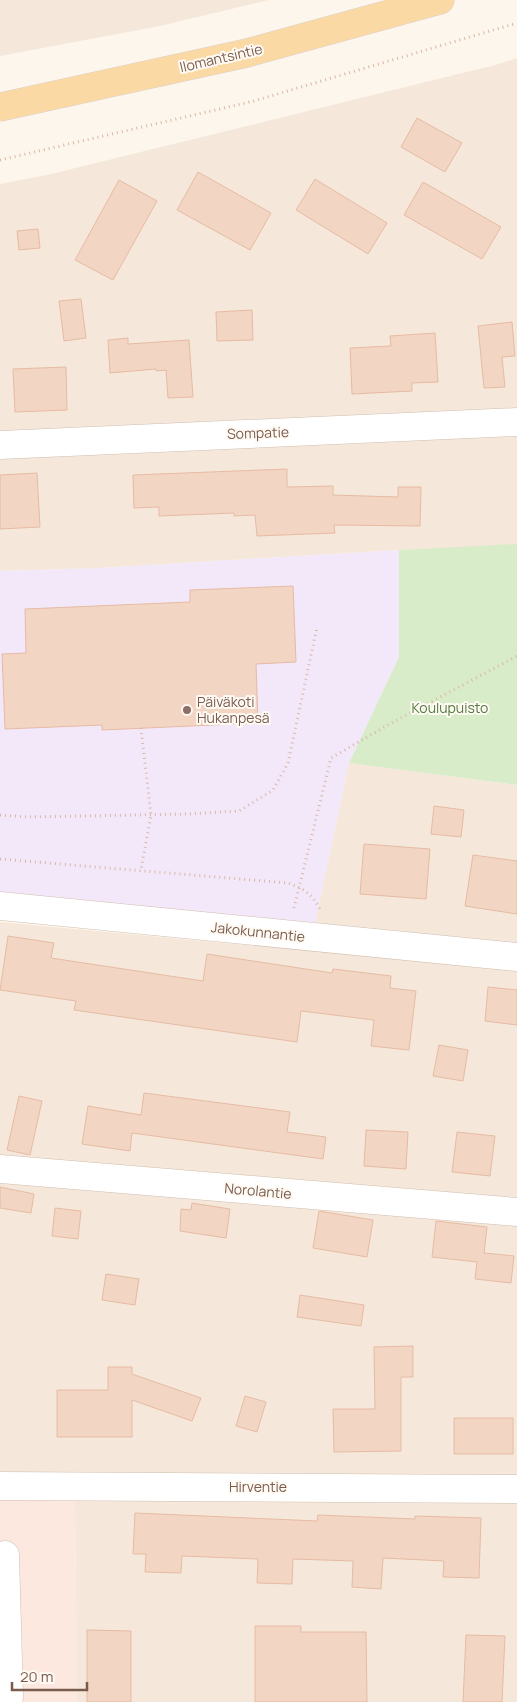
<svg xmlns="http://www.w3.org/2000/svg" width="517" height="1702" viewBox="0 0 517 1702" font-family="Manrope,sans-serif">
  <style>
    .residential { fill: #f5e8da }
    .commercial { fill: #fde8e0 }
    .education { fill: #f3e8fa }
    .green { fill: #d8ecc9 }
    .building { fill: #f3d5c3; stroke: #e6bba3 }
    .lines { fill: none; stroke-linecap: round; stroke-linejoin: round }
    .minor-casing { stroke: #d1beb0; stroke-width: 29 }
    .major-casing { stroke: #dad1cd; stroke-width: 29 }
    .path { stroke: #d9b8a5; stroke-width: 3; stroke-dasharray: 1 4; stroke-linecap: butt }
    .minor { stroke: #fff; stroke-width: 28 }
    .major { stroke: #fbd9a5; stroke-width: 28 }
    .education-dot { fill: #8d6e63; stroke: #fffaf3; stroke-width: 2 }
    .labels { text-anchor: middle; stroke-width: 4; stroke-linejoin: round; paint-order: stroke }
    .street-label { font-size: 14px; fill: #7a5c4d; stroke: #fffaf3 }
    .education-label { font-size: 14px; fill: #785e54; stroke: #fffaf3; text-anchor: start }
    .park-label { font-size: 14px; fill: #537a41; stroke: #fffaf3 }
  </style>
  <rect width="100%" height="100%" fill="#fdf6ec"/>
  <!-- residential -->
  <path class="residential" d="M 0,0 L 269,0 L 160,26 L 0,56 Z
    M 517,58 L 517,545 L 399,550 L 100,568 L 0,571 L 0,184 L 51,174 L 499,64 Z
    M 349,763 L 517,785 L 517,1702 L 77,1702 L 75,1501 L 0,1501 L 0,922 L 309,951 Z"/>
  <!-- commercial -->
  <path class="commercial" d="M 75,1500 L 77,1702 L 0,1702 L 0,1501 Z"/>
  <!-- education -->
  <path class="education" d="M 399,550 L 399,657 L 349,763 L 315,924 L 0,893 L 0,571 L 100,568 Z"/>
  <!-- green -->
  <path class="green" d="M 517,544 L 517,785 L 349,763 L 399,657 L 399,550 Z"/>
  <!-- building -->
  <path class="building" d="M 417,118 L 462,143 L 445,172 L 401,147 Z
    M 198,172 L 271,213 L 250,250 L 177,210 Z
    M 315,179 L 387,223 L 368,254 L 296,210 Z
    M 119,180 L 157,201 L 113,280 L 75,260 Z
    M 423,182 L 501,227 L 482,259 L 404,215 Z
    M 38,229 L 40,248 L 19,250 L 17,231 Z
    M 81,299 L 86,338 L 64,341 L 59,301 Z
    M 252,310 L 253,340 L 217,341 L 216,312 Z
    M 512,322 L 515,356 L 502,357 L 505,387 L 484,388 L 478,326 Z
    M 435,333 L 438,382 L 412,383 L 412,391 L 352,394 L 350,348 L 391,346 L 390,336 Z
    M 128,338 L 128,344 L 189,340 L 193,397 L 168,398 L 166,370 L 156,371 L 156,369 L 110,373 L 108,340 Z
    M 66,367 L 67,410 L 15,412 L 13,369 Z
    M 287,469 L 287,487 L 333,486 L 333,495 L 398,497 L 398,487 L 421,487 L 420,526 L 334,525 L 335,533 L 257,536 L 255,515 L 234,516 L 234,513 L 159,516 L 159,507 L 134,508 L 133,475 Z
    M 37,473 L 40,527 L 0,529 L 0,475 Z
    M 293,586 L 296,662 L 256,664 L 258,723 L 102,730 L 102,725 L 5,729 L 2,654 L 26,653 L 25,609 L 190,602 L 190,590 Z
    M 434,806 L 464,810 L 461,837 L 431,834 Z
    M 364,844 L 430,849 L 426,899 L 360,894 Z
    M 473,855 L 517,861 L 517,914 L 465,906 Z
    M 8,936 L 54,943 L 51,958 L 203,981 L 207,954 L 332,973 L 333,969 L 391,976 L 390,988 L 416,991 L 409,1050 L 371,1046 L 374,1020 L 301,1011 L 297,1042 L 74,1010 L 76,1001 L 0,990 Z
    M 488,987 L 517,990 L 517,1025 L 485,1021 Z
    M 439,1045 L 468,1050 L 463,1081 L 433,1076 Z
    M 144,1093 L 290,1112 L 287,1132 L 326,1137 L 323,1159 L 132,1133 L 130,1151 L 82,1144 L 88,1106 L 141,1115 Z
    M 19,1096 L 42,1101 L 30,1155 L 7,1150 Z
    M 366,1130 L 408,1132 L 406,1169 L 364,1166 Z
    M 457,1132 L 495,1136 L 490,1176 L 452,1172 Z
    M 0,1187 L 34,1194 L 31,1213 L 0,1208 Z
    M 192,1203 L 230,1209 L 226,1238 L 180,1231 L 181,1209 L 191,1210 Z
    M 55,1208 L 81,1211 L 78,1239 L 52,1236 Z
    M 319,1211 L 373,1220 L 367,1257 L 313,1248 Z
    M 436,1221 L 487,1227 L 484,1253 L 514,1256 L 511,1283 L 475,1279 L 477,1262 L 432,1257 Z
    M 106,1274 L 139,1279 L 135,1305 L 102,1300 Z
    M 300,1295 L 364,1305 L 361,1326 L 297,1317 Z
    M 413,1346 L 413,1377 L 401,1377 L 401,1451 L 334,1452 L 333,1409 L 375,1409 L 374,1347 Z
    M 108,1367 L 132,1367 L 132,1374 L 201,1398 L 192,1421 L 132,1400 L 132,1437 L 57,1437 L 57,1390 L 108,1390 Z
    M 245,1396 L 266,1402 L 257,1432 L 236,1426 Z
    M 454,1418 L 513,1418 L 513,1454 L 454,1454 Z
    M 135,1513 L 317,1521 L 318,1515 L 415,1519 L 415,1516 L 481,1518 L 479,1578 L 443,1577 L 444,1561 L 383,1558 L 381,1589 L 352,1587 L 353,1561 L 293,1559 L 292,1584 L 257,1583 L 258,1559 L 182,1556 L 181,1573 L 145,1572 L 146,1554 L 133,1554 Z
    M 255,1626 L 301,1626 L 301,1632 L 366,1632 L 367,1702 L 255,1702 Z
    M 87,1630 L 131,1631 L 131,1702 L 87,1702 Z
    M 466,1635 L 505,1636 L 502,1702 L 463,1702 Z"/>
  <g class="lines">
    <defs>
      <path id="minor" d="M 0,445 L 517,422
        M 0,906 L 517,957
        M 0,1169 L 517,1212
        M 0,1486 L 517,1489
        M 0,1697 L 9,1697 L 5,1555"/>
      <path id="major" d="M 0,107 L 247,53 L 440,0"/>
    </defs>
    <!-- minor casing -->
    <use href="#minor" class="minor-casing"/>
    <!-- major casing -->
    <use href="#major" class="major-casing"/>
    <!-- path -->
    <path class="path" d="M 0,160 L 254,101 L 517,23
      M 141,728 L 151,815 L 141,870
      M 0,815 L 28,817 L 188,814 L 239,811 L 273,790 L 288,763 L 317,627
      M 0,859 L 288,883 C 305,889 313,895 321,911
      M 294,908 L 331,758 L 386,726 L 517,656"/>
    <!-- minor -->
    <use href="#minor" class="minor"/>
    <!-- major -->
    <use href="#major" class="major"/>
  </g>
  <!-- markers -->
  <circle class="education-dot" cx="187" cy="710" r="5"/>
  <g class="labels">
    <!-- street labels -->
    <g class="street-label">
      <text transform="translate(221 58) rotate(-13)" y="5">Ilomantsintie</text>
      <text transform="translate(258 433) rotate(-2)" y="5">Sompatie</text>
      <text transform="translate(258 932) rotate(6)" y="5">Jakokunnantie</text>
      <text transform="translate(258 1191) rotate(5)" y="5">Norolantie</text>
      <text x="258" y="1492">Hirventie</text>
    </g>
    <!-- education labels -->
    <g class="education-label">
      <text x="197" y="707">Päiväkoti<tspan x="197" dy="16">Hukanpesä</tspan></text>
    </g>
    <!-- park labels -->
    <g class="park-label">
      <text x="450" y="713">Koulupuisto</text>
    </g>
  </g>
  <!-- scale -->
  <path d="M12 1682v8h75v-8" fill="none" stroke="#7a5c4d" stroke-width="2.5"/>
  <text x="20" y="1682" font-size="15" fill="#7a5c4d" stroke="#fffaf3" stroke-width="4" paint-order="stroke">20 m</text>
</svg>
